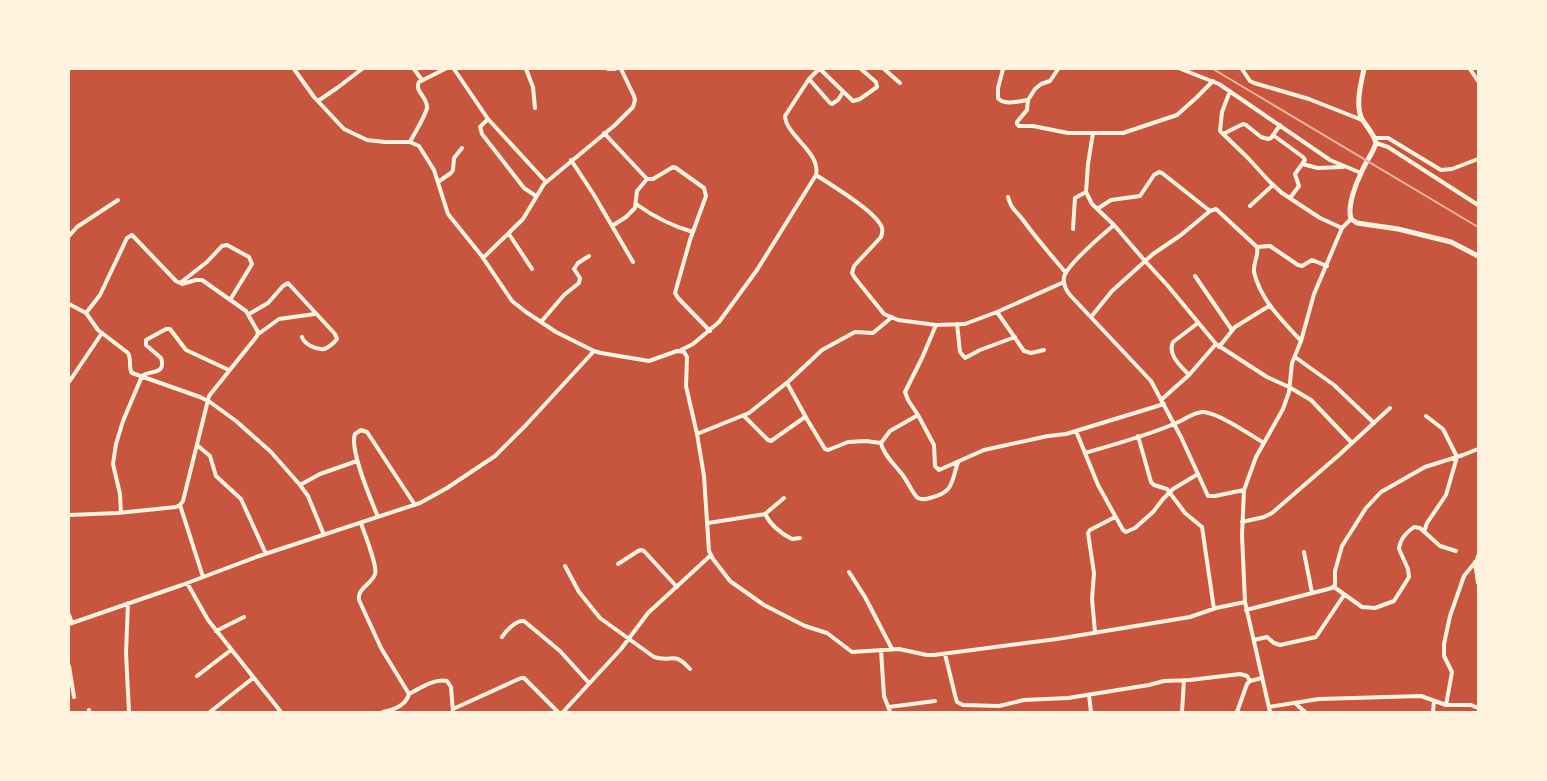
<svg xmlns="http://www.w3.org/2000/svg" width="1547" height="781" viewBox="0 0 1547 781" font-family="Figtree,sans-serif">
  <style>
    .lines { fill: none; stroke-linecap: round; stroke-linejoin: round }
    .minor { stroke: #fff3e0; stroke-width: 4 }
    .tertiary { stroke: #fff3e0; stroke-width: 5 }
    .rail { stroke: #e9b49f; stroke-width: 2 }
  </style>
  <rect width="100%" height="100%" fill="#c8553d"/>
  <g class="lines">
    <!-- minor -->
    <path class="minor" d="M 294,69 L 314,97 L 344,129 L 367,140 L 385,142 L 410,142 L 419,146 L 434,170 L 448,214 L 481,255 L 512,301 L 526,312 L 556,332 L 594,351 L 601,353 L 649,361 L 677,351 L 684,352 L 687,357 L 686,386 L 697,434 L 704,476 L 709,551 L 713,559 L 730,581 L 764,605 L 805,626 L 827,633 L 852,652 L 899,649 L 927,655 L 934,655 L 1057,639 L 1190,617 L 1216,608 L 1245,602
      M 414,69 L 422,80
      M 454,69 L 488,119 L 546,182
      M 526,69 L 533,87 L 535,108
      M 608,69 L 615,69
      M 820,69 L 853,101 L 860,99 L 877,87 L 876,82 L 861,69
      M 884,69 L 900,83
      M 1003,69 L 998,88 L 998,98 C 1004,106 1019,101 1028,100
      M 1058,69 L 1050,81 L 1041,84 L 1035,89 L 1028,100 L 1027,110 L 1017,122 L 1017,124 L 1019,126 L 1033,126 L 1068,133 L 1123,133 L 1177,115 L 1196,98 L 1213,81
      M 1181,69 L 1219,84 L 1330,160 L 1361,173
      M 1242,69 L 1250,81 L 1254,83 L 1309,99 L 1362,120
      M 1470,69 L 1478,81
      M 809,79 L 830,103 L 832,104 L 838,100 L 843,92
      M 1230,91 L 1222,112 L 1220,131 L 1248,158 L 1268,180 L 1282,193 L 1320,218 L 1342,228
      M 318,101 L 337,88 L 362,69
      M 488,119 L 480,127 L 482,134 L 524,188 L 536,196
      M 604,133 L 647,179 L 653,179 L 673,167 L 676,168 L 704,188 L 706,196 L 690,240 L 675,293 L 678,298 L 710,331
      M 1093,133 L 1088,164 L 1086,192 L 1092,204 L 1114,225 L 1145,261 L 1168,286 L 1216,344 L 1267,377 L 1289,387 L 1311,400 L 1352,443
      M 1223,134 L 1243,124 L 1246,125 L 1261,137 L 1268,139 L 1271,138 L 1280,125
      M 1273,135 L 1303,157 L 1305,160 L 1295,174 L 1299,186 L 1290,198
      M 1375,138 L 1388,138 L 1441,170 L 1452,169 L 1478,159
      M 410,142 C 415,132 425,117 427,108 C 428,97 414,92 419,82 L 445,69
      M 1376,143 L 1388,147 L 1478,205
      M 571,160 L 594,195 L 633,262
      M 1302,164 L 1318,168 L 1343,167
      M 816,175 C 831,185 877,212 882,228 C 883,231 882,234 881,237 L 854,266 L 852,273 L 855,278 L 880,309 L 884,314 L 898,320 L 936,325 L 965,324 L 997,312 L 1064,282
      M 438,182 L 451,173 L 453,170 L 454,158 L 462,148
      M 1008,197 C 1012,211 1015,209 1023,220 C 1036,238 1051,255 1066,273
      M 636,204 C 654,217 672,226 693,232
      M 1250,206 L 1273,185
      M 1097,209 L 1111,200 L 1140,196 L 1154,175 L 1159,172 L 1162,173 L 1210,211
      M 1114,225 C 1103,234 1067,265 1064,277 C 1063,284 1066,290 1070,295 L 1151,381 L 1181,437 L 1208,496 L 1215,496 L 1244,490
      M 612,226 L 626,217 L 635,208 L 637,191 L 647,179
      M 1073,229 L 1075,198 L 1086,192
      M 509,234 L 532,269
      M 69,236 L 77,227 L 118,200
      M 1257,247 L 1270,246 L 1298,265 L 1302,266 L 1312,260 L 1327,266
      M 483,258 L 523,219 L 544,184 L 615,125 L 633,107 L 635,100 L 634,96 L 621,69
      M 1195,276 L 1232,330
      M 180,283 L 207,262 L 222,246 L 227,245 L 249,257 L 252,264 L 230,300
      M 69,304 L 86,313 L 98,330 L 128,353 C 132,359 128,368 132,373 L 200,397 L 210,402 L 236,421 L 271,452 L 300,485 L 308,496 L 324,535
      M 997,312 L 1024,351 L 1031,353 L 1044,350
      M 249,314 L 268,303 L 283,286 L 288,283 L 335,334 L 337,339 C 334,343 328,348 324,349 C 316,350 304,344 302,337
      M 1091,317 L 1112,291 L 1153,254 L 1181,235 L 1210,211 L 1216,209 L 1257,247 C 1259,255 1253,263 1254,272 C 1261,301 1282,320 1301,341
      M 541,322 L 564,295 L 579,283 L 580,278 L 574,269 L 578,263 L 589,256
      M 957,324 L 960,352 L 965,358 L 980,350 L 1015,337
      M 936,325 L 922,358 L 905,392 L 908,400 L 918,415 L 934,445 L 935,466 L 939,470 L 984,450 L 1048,436 L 1066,434 L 1164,404
      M 257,335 L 279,319 L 315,314
      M 1219,347 L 1235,327 L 1269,306
      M 681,350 L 693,344 L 719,322 L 757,270 L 816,175 C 821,152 786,136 785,116 L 809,79 L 819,69
      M 1295,357 L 1334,385 L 1374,423
      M 1189,375 C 1181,366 1167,355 1173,342 L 1198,323
      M 69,382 L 102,333
      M 787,383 L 808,421 L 825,449 L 828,450 L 848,442 L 866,441 L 881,443
      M 1161,400 L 1189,375 L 1216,344
      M 918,415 L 890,431 L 881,443 C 883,454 894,464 901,473 C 906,478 914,496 918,498 C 922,500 927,499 930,498 C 954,492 951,483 958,462
      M 744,416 L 768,440 L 771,441 L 805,417
      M 1076,431 L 1098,485 L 1123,530 L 1126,532 L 1135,528 L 1153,512 L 1163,499 L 1173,489 L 1198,474
      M 697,434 L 749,413 L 789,381 L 822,350 L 855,332 L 873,333 L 892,317
      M 1138,436 L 1151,482 L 1154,485 L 1167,489 L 1185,513 L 1202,527 L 1214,609
      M 197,445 L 210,456 L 216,476 L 241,499 L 266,554
      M 1085,453 C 1115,444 1147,436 1176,423 C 1184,420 1195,411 1204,412 C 1220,414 1249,434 1264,443
      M 300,485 L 320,474 L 357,461
      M 180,505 L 203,577
      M 121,513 L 120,494 L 113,464 L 116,444 L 123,421 L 142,376 C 148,370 167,376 161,358 L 146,345 L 146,340 L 166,329 L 170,329 L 186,350 L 229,370
      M 765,514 C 771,526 780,533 792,539 L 800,538
      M 69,515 L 118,513 L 176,507 L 180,505 L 183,501 L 209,396 L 257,336 L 258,332 L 246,311 L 202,280 L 196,280 L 182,284 L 176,281 L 132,235 L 127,238 L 100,295 L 86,313
      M 378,517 C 371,500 349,449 355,434 L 361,430 L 367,432 L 415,505
      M 1242,522 L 1264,517 L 1272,513 L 1339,455 L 1390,408
      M 361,523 C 364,533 378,566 375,574 C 372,584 357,588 359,600 L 381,648 L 409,694 C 406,706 393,710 383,712
      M 708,523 L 765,514 L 784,498
      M 1424,532 L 1427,523 L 1446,495 L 1457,457 L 1443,429 L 1426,416
      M 1304,552 L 1312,593
      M 1475,562 L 1478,583
      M 618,564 L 638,551 L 641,550 L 644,551 L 677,587
      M 565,566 L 579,592 L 600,618 L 654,657 C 673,663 673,650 690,669
      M 849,572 L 865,597 L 892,649
      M 187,583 L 208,620 L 281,712
      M 1334,587 L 1362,607 L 1375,608 L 1394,601 L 1409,577 L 1408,569 L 1399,549 C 1400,539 1406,533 1414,527 L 1420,528 L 1440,546 L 1456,551
      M 128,603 L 126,653 L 129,712
      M 1246,610 L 1332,588 L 1335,585 L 1335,571 L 1342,546 L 1366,508 L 1381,492 L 1425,467 L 1463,455 L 1478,449
      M 69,615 L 72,623
      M 69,624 L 182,585 L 256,557 L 420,503 L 447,488 L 495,456 L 526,425 L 594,351
      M 216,631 L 244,617
      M 1095,632 L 1092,599 L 1094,573 L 1088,533 L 1090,530 L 1115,517
      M 502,637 C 507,630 515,620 524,621 L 560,651 L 589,683
      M 1254,640 L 1267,637 L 1274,643 L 1280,645 L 1316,637 L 1344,595
      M 881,650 L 884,696 L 890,712
      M 945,654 L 955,695 L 957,702 L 963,705 L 999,706 L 1024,700 L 1068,698 L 1149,685 L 1164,681 L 1190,680 L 1240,674 L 1247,676 L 1250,681
      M 69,666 L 74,697
      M 197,676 L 231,650
      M 409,694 C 420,688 435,678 447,681 L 451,687 L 453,712
      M 1089,695 L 1091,712
      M 1295,703 L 1305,712
      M 1446,705 L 1452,672 L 1444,656 L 1444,644 L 1450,616 L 1464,576 L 1477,560 L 1478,556
      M 889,707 L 935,701
      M 1269,707 L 1319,699 L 1421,696 L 1446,705 L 1471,705 L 1478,708
      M 453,709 L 521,678 L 524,678 L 558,712
      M 89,710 L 89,712
      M 210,712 L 253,678
      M 563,712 L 621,649 L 648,613 L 711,555
      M 1182,712 L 1184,680
      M 1237,712 L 1247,684 L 1250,681 L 1262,678
      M 1270,712 L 1245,602 L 1242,535 L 1244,490 L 1256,457 L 1283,409 L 1289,392 L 1292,363 L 1301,341 L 1314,294 L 1342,228 L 1351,219
      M 1433,712 L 1434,701"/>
    <!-- tertiary -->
    <path class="tertiary" d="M 1364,69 C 1361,83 1355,106 1362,119 C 1367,127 1374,134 1376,143 C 1373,153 1366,161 1362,171 C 1356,183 1347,206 1351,219 L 1357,223 L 1398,229 L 1451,242 L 1478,256"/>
    <!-- rail -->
    <path class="rail" d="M 1213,69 L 1478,227"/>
  </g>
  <!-- border -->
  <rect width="1547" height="781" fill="none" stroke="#fff3e0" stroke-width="140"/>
</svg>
